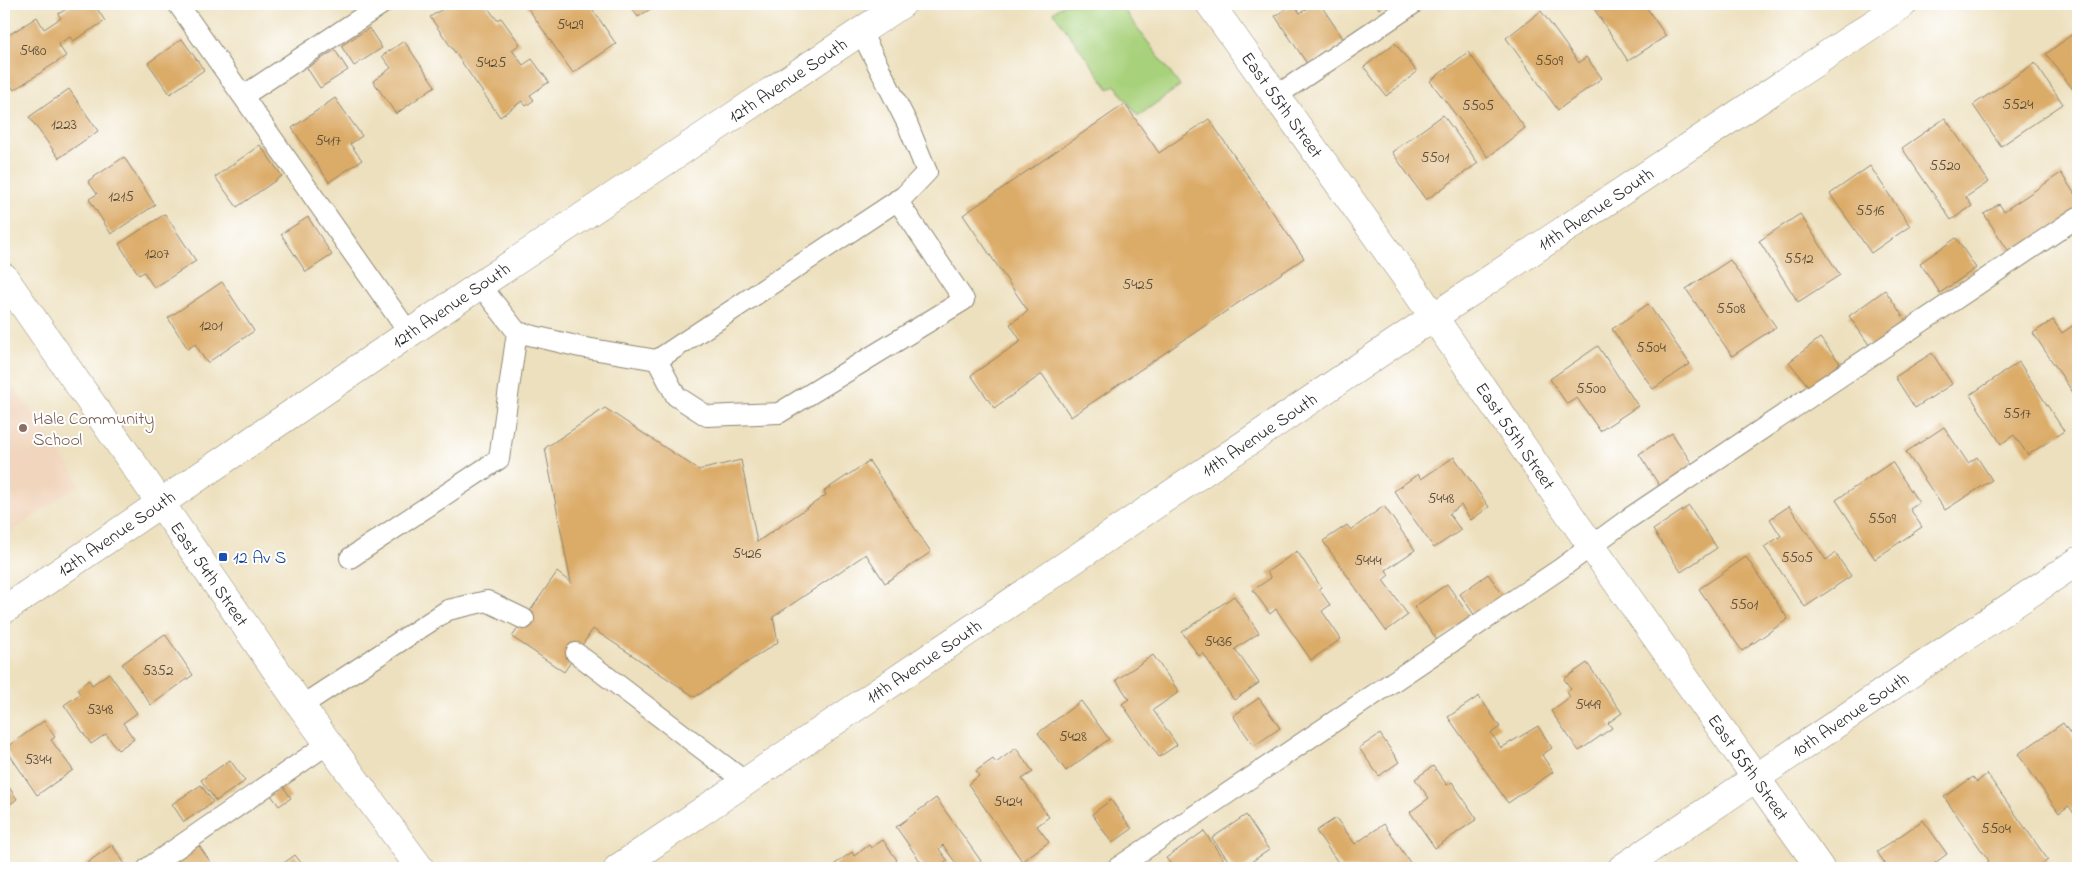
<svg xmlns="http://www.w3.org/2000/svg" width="2082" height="872" viewBox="0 0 2082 872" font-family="'Indie Flower',sans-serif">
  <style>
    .built { fill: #f1d5bd }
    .green { fill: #a8d17c; stroke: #6a7e54 }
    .building { fill: #dbab67 }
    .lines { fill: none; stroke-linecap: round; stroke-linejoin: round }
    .service-casing { stroke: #8c8674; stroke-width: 22 }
    .minor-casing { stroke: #8c8674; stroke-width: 29 }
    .tertiary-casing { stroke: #8c8674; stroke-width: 29 }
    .service { stroke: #fff; stroke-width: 20 }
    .minor { stroke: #fff; stroke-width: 28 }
    .tertiary { stroke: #fff; stroke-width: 28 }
    .education-dot { fill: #8d6e63; stroke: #fff; stroke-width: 2 }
    .transit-dot { fill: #1a4fb4; stroke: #fff; stroke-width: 2 }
    .labels { text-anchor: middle; stroke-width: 4; stroke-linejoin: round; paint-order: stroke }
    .number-label { font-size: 15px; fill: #574b3a }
    .street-label { font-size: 18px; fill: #2b2b2b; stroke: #fff }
    .education-label { font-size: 18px; fill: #785e54; stroke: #fff; text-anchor: start }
    .transit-label { font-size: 18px; fill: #164399; stroke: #fff; text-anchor: start }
  </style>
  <rect width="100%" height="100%" fill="#fff"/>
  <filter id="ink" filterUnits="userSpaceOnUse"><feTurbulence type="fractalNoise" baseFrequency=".02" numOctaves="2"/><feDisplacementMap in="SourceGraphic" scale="10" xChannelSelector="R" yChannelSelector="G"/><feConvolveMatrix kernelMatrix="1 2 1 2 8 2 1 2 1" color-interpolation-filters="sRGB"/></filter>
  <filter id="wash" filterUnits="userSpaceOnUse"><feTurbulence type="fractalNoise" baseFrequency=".0096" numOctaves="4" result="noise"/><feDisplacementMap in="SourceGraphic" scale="20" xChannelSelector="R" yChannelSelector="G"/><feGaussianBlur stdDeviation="1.12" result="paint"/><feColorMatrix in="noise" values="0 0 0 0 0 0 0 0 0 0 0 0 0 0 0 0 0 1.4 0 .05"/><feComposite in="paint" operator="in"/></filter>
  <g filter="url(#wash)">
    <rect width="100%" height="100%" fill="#ede0be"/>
    <!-- built -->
    <path class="built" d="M 4,373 L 81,483 L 4,537 Z"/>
    <!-- green -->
    <path class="green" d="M 1065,4 L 1120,4 L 1180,86 L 1138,116 L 1115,85 L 1109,89 L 1053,12 Z"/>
    <g id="blocks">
      <!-- building -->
      <path class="building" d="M 75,4 L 94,4 L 105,21 L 73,41 L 70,37 L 58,44 L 66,56 L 14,90 L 4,74 L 4,38 L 37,17 L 44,29 L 61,18 L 58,14 Z
        M 450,4 L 485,4 L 497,20 L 501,18 L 520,44 L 512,50 L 523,65 L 532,59 L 549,82 L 530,95 L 534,100 L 526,106 L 522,101 L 500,117 L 430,17 Z
        M 525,4 L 589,4 L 616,44 L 573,73 Z
        M 629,4 L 658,4 L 638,17 Z
        M 1294,4 L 1300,13 L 1314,4 L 1320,4 L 1344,40 L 1308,65 L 1275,16 Z
        M 1376,4 L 1386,4 L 1379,9 Z
        M 1591,4 L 1644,4 L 1666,36 L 1628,61 Z
        M 1541,11 L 1579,63 L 1586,57 L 1602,78 L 1558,110 L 1506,38 Z
        M 369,28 L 382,48 L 354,66 L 341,46 Z
        M 2078,30 L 2078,89 L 2075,92 L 2046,54 Z
        M 182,39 L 204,70 L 170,94 L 148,63 Z
        M 404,41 L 435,86 L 396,114 L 373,81 L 391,68 L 382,56 Z
        M 1395,43 L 1417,72 L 1386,96 L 1364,67 Z
        M 335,50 L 348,70 L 320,88 L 307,68 Z
        M 1468,52 L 1525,128 L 1488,157 L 1430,81 Z
        M 2035,63 L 2063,104 L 2001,146 L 1973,105 Z
        M 69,89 L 98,131 L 59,158 L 29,117 Z
        M 335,98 L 362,136 L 350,144 L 362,160 L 329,182 L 292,128 Z
        M 1125,104 L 1159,153 L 1209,119 L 1304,258 L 1071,417 L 1042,374 L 994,408 L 971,375 L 1021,341 L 1010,324 L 1028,311 L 963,215 Z
        M 1443,115 L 1478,163 L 1426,200 L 1392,152 Z
        M 1945,118 L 1989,182 L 1966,197 L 1972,206 L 1951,220 L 1902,148 Z
        M 260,145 L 282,176 L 237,207 L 215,177 Z
        M 124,157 L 155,205 L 111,234 L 89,199 L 97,194 L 88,181 Z
        M 1870,166 L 1910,226 L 1871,253 L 1830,194 Z
        M 2061,173 L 2078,199 L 2078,215 L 2013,258 L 1984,214 L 1999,204 L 2004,211 Z
        M 165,214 L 196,261 L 154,288 L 144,272 L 139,275 L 119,244 Z
        M 1800,214 L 1840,275 L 1798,302 L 1759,241 Z
        M 308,217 L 332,255 L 306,272 L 281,234 Z
        M 1956,238 L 1976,268 L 1940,293 L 1920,263 Z
        M 1730,260 L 1776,327 L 1732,356 L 1686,289 Z
        M 222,282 L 254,331 L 207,363 L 195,344 L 188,349 L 168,318 Z
        M 1885,290 L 1910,327 L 1874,352 L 1849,316 Z
        M 1648,304 L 1690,364 L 1653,389 L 1612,329 Z
        M 2053,320 L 2062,333 L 2078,322 L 2078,400 L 2033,333 Z
        M 1820,338 L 1840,363 L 1809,387 L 1789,362 Z
        M 1598,346 L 1638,406 L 1600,431 L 1577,398 L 1567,404 L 1550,379 Z
        M 1932,353 L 1952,384 L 1915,408 L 1895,377 Z
        M 2019,362 L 2064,431 L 2028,455 L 2014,435 L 2001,444 L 1970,395 Z
        M 605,408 L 699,470 L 741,460 L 757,542 L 826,495 L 824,491 L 869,461 L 931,552 L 885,583 L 866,554 L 773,617 L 778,642 L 695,697 L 593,629 L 564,672 L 512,637 L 557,572 L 571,583 L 545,448 Z
        M 1944,427 L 1968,463 L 1977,457 L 1992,480 L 1945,510 L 1906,452 Z
        M 1672,433 L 1694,467 L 1661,488 L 1639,454 Z
        M 1454,457 L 1489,507 L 1471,520 L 1461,505 L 1449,514 L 1461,530 L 1434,548 L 1394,491 L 1418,474 L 1421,479 Z
        M 1892,462 L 1919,503 L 1910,509 L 1922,527 L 1875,559 L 1836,500 Z
        M 1384,506 L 1415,550 L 1386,570 L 1389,575 L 1383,580 L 1408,615 L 1386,631 L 1323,541 L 1347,525 L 1351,530 Z
        M 1689,506 L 1717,548 L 1681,572 L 1653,530 Z
        M 1789,506 L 1826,560 L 1835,553 L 1851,576 L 1805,607 L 1764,547 L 1781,536 L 1770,519 Z
        M 1297,551 L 1321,587 L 1319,589 L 1330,605 L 1322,611 L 1341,639 L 1311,660 L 1276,609 L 1270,614 L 1253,590 L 1271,578 L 1267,572 Z
        M 1746,557 L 1788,619 L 1742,651 L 1699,589 Z
        M 1488,574 L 1504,596 L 1475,616 L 1460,594 Z
        M 1447,584 L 1470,617 L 1437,640 L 1414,607 Z
        M 1234,596 L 1259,633 L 1235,649 L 1259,683 L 1234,700 L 1203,653 L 1199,656 L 1182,632 Z
        M 165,634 L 193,675 L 151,705 L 122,664 Z
        M 1153,655 L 1179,692 L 1153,710 L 1177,745 L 1159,757 L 1122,704 L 1129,699 L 1116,680 Z
        M 1587,663 L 1622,713 L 1608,723 L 1612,728 L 1579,751 L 1551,711 L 1570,697 L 1567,692 L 1571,689 L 1564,679 Z
        M 109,673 L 137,713 L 123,723 L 134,739 L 118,750 L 106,734 L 91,744 L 64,705 L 80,694 L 77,689 L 89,680 L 92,685 Z
        M 1479,696 L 1500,727 L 1491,733 L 1501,748 L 1538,726 L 1552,748 L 1542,755 L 1553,772 L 1508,803 L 1448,717 Z
        M 1259,698 L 1280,728 L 1254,746 L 1233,716 Z
        M 1081,701 L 1109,739 L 1066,771 L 1038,733 Z
        M 44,721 L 55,737 L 51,740 L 73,770 L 37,795 L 5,748 Z
        M 2063,723 L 2078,745 L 2078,820 L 2069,806 L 2059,813 L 2018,754 Z
        M 1380,734 L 1399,762 L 1379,776 L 1359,748 Z
        M 1016,748 L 1033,772 L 1022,779 L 1049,817 L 1037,826 L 1049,842 L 1022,861 L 968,784 L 979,776 L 976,771 L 993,759 L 996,763 Z
        M 230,760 L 245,781 L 216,801 L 201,780 Z
        M 1433,766 L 1447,785 L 1452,782 L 1477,819 L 1435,848 L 1410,812 L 1429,798 L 1415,779 Z
        M 1987,774 L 2048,860 L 2036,868 L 1984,868 L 1982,866 L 1989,861 L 1944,797 L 1973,777 L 1977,782 Z
        M 4,780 L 17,799 L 4,809 Z
        M 201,785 L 213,802 L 184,822 L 172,804 Z
        M 283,786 L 291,798 L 279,806 L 271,795 Z
        M 936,798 L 981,861 L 970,868 L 959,868 L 943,845 L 939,849 L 948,861 L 937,868 L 925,868 L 896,827 Z
        M 1111,800 L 1132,829 L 1112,843 L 1092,814 Z
        M 1246,815 L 1269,850 L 1242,868 L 1234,868 L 1212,838 Z
        M 1336,818 L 1355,844 L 1384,824 L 1411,864 L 1405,868 L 1342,868 L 1316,831 Z
        M 1923,820 L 1947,854 L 1928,868 L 1888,868 L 1877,852 Z
        M 1204,831 L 1226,863 L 1218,868 L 1174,868 L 1166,858 Z
        M 883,840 L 897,860 L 887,868 L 836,868 L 837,867 L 835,864 L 852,852 L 854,856 L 869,845 L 871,848 Z
        M 197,843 L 211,863 L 204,868 L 173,868 L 169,862 Z
        M 112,845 L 125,864 L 118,868 L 86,868 L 84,865 Z
        M 295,855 L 305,868 L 277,868 Z"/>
    </g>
  </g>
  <g filter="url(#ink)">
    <use href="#blocks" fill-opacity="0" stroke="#8c8674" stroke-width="1"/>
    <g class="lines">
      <defs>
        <path id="service" d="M 178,4 L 409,333
          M 243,96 L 382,4
          M 1276,96 L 1413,4
          M 480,285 L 517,332 L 580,347 L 657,360 L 904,196 L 927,172 L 907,123 L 861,32
          M 657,360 L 676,396 L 707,416 L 779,413 L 964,300 L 897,200
          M 350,558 L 499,459 L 517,332
          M 576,653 L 747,783
          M 301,706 L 448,610 L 487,601 L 524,619
          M 148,868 L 329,743
          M 1117,868 L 1560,569 L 1628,519 L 2078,217"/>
        <g id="minor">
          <path id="s1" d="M 1210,4 L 1415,290 L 1592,547 L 1820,868"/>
          <path id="s2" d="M 4,610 L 480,285 L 902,4"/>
          <path id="s3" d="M 618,868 L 1402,338 L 1903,4"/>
          <path id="s4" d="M 1622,868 L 2078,561"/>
        </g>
        <g id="tertiary">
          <path id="s5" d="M 4,277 L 301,706 L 420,868"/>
        </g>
      </defs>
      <!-- service casing -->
      <use href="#service" class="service-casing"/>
      <!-- minor casing -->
      <use href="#minor" class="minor-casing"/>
      <!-- tertiary casing -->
      <use href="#tertiary" class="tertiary-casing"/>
      <!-- service -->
      <use href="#service" class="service"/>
      <!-- minor -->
      <use href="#minor" class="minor"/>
      <!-- tertiary -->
      <use href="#tertiary" class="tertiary"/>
    </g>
  </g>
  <!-- markers -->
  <circle class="education-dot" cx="23" cy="428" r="5"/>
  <rect class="transit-dot" x="218" y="552" width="10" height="10" rx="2.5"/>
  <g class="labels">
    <!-- number labels -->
    <g class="number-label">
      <text x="570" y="29">5429</text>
      <text x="33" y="55">5480</text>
      <text x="1549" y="65">5509</text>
      <text x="491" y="67">5425</text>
      <text x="2018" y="109">5524</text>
      <text x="1478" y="110">5505</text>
      <text x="64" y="129">1223</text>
      <text x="328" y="145">5417</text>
      <text x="1435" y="162">5501</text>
      <text x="1945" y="170">5520</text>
      <text x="121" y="201">1215</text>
      <text x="1870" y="215">5516</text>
      <text x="157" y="258">1207</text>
      <text x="1799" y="263">5512</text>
      <text x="1138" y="289">5425</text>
      <text x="1731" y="313">5508</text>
      <text x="211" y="330">1201</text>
      <text x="1651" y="352">5504</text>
      <text x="1591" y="393">5500</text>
      <text x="2017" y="418">5517</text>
      <text x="1441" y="503">5448</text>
      <text x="1882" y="523">5509</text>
      <text x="747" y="558">5426</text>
      <text x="1797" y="562">5505</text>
      <text x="1368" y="565">5444</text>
      <text x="1744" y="609">5501</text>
      <text x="1218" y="646">5436</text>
      <text x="158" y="675">5352</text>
      <text x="1588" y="709">5449</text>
      <text x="100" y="714">5348</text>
      <text x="1073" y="741">5428</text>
      <text x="38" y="764">5344</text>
      <text x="1008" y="806">5424</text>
      <text x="1996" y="833">5504</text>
    </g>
    <!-- street labels -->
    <g class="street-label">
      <text dy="6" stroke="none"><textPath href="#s2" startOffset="946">12th Avenue South</textPath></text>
      <text dy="6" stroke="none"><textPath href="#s1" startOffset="124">East 55th Street</textPath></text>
      <text dy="6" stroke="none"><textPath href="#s3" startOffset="1179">11th Avenue South</textPath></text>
      <text dy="6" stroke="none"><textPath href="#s2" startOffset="541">12th Avenue South</textPath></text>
      <text dy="6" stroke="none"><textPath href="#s3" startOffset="774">11th Avenue South</textPath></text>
      <text dy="6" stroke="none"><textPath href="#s1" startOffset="529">East 55th Street</textPath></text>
      <text dy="6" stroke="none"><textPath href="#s2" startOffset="136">12th Avenue South</textPath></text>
      <text dy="6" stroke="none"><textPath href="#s5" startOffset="361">East 54th Street</textPath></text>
      <text dy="6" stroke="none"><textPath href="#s3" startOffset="369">11th Avenue South</textPath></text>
      <text dy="6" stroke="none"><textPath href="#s4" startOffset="275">10th Avenue South</textPath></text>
      <text dy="6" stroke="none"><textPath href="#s1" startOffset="934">East 55th Street</textPath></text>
    </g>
    <!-- education labels -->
    <g class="education-label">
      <text x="33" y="424">Hale Community<tspan x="33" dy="21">School</tspan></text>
    </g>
    <!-- transit labels -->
    <g class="transit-label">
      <text x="233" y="563">12 Av S</text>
    </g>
  </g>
  <!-- margin -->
  <rect width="2082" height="872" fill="none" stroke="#fff" stroke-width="20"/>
</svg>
